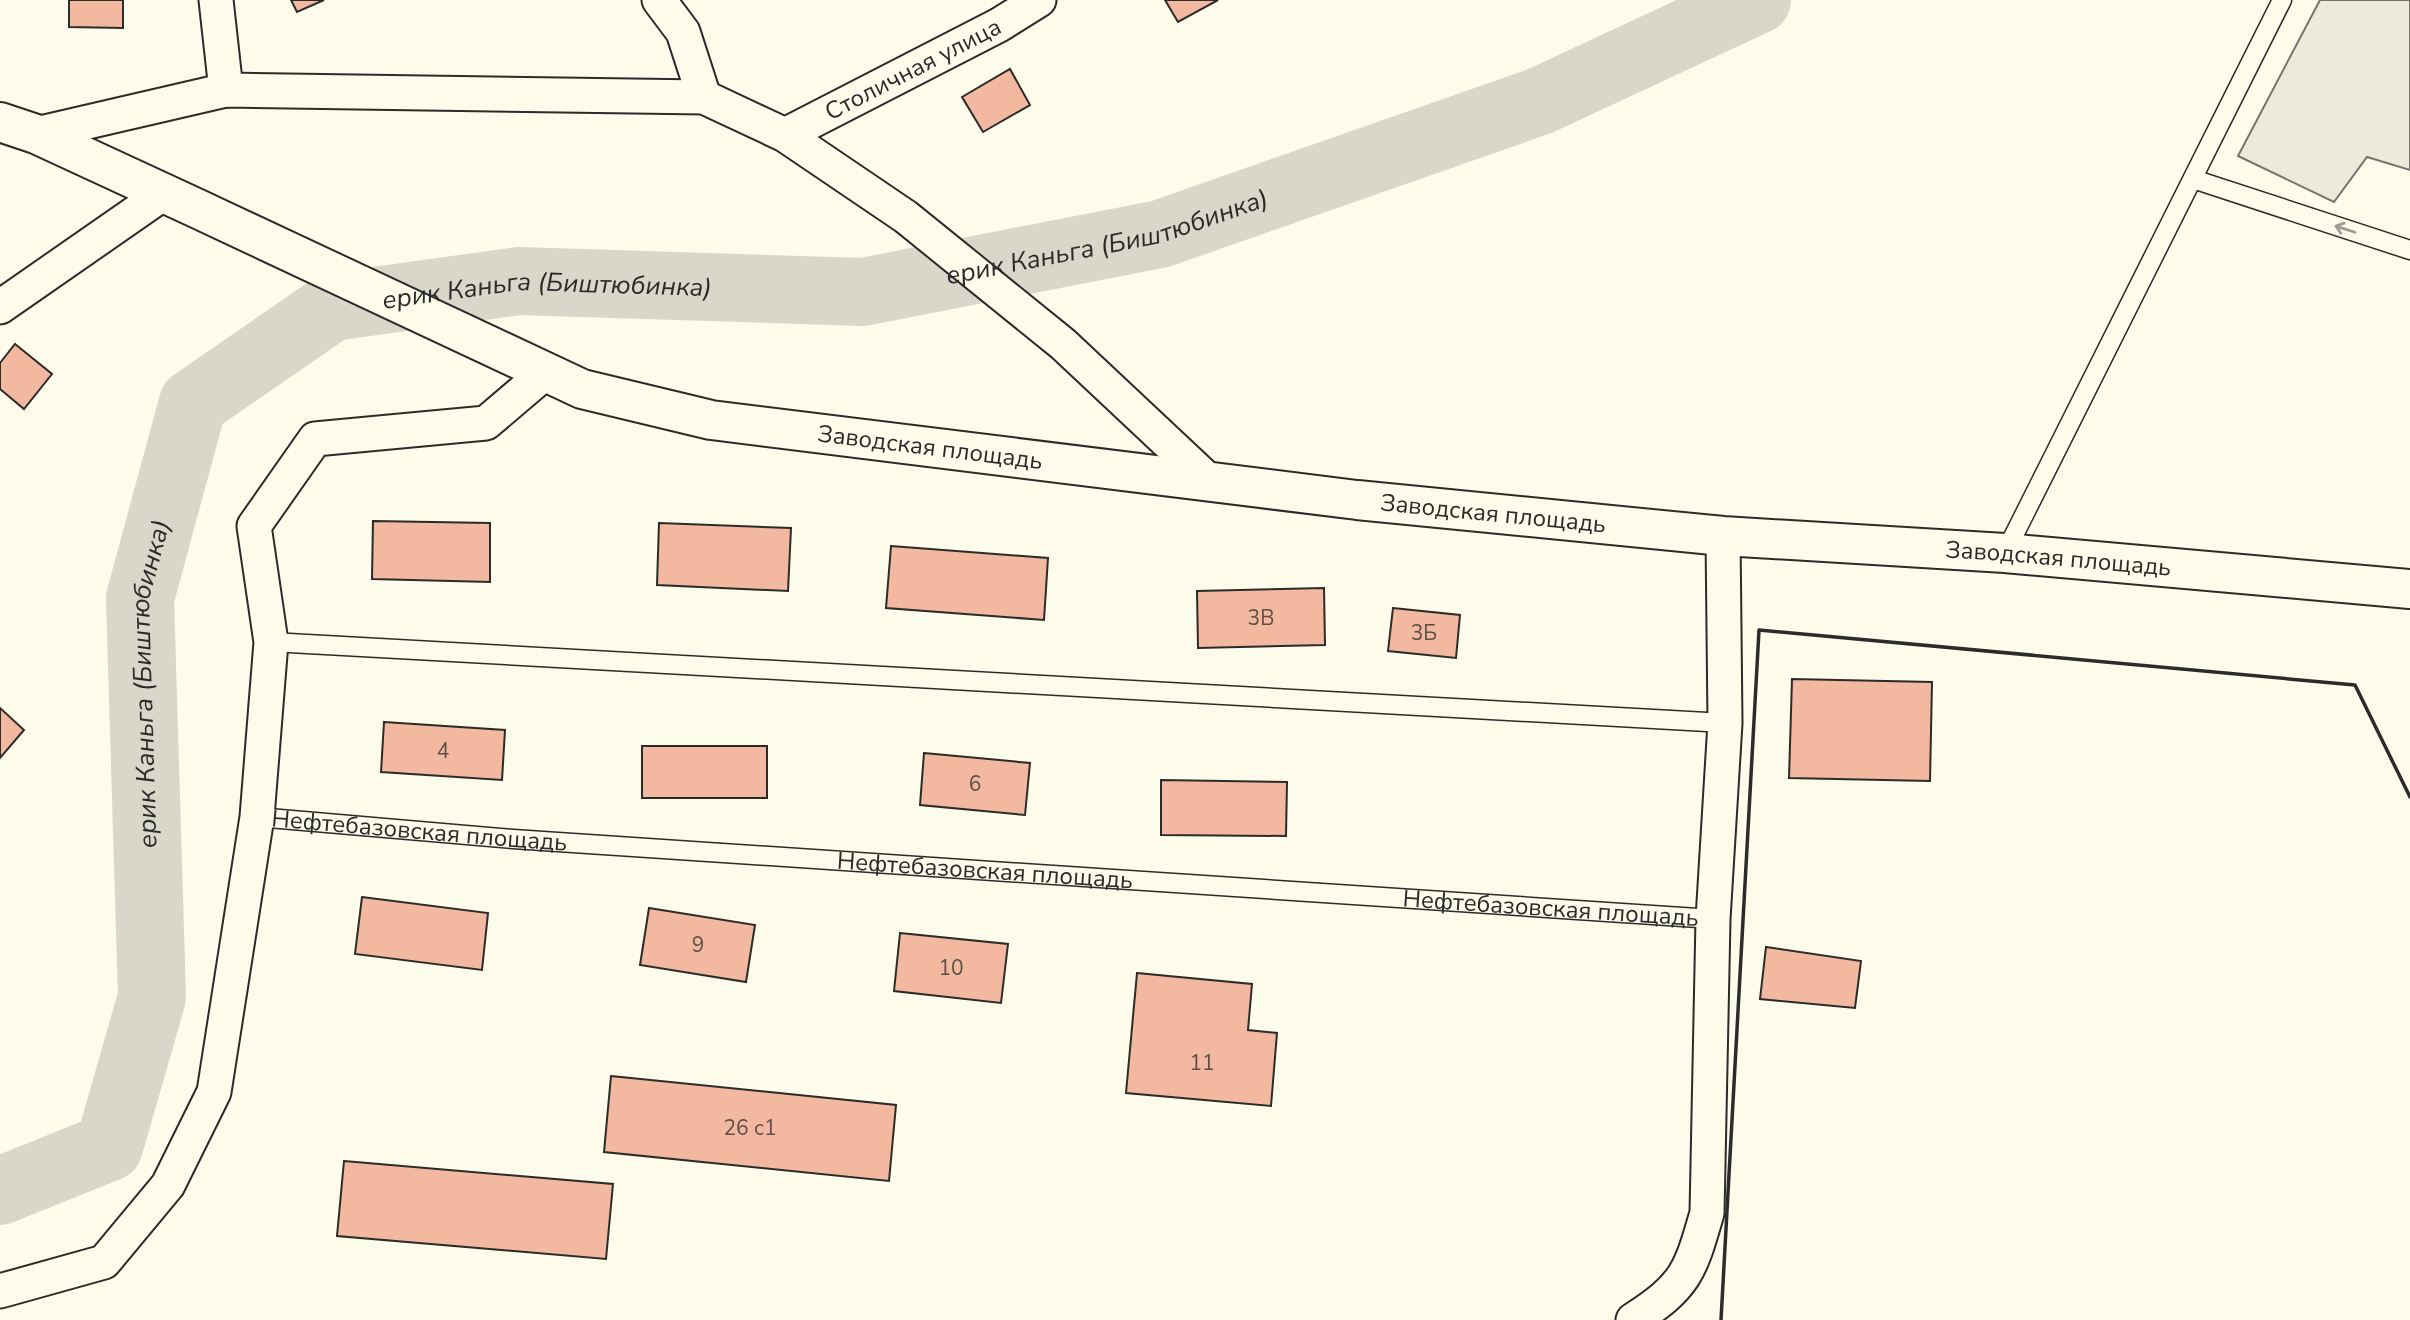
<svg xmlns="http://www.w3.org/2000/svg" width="2410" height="1320" viewBox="0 0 2410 1320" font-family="'Nunito Sans',sans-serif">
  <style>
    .green { fill: #ecebdb; stroke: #74746e; stroke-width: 2 }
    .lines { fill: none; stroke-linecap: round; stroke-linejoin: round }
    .river { stroke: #d8d7c9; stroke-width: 68 }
    .building { fill: #f2b8a0; stroke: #2b2b2b; stroke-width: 2 }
    .service-casing { stroke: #2b2b2b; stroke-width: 21 }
    .minor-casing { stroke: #2b2b2b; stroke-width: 37 }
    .primary-casing { stroke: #2b2b2b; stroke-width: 42 }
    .service { stroke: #fdfbea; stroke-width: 18 }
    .minor { stroke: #fdfbea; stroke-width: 33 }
    .primary { stroke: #fdfbea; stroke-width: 38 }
    .wall { stroke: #2b2b2b; stroke-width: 3.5 }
    .oneway { stroke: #9e9d94 }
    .labels { text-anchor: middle; stroke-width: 5; stroke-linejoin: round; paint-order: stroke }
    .number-label { font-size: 21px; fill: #5d4e48 }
    .street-label { font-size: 24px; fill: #2b2b2b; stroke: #fdfbea }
    .water-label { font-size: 26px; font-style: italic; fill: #2b2b2b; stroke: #fdfbea }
  </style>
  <rect width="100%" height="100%" fill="#fdfbea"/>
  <!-- green -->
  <path class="green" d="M 2320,0 L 2410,0 L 2410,170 L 2367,157 L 2334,202 L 2238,156 Z"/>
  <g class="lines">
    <!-- river -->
    <path class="river" id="s1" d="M 0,1191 L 109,1147 L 152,997 L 140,598 L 193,403 L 332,307 L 519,281 L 863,292 L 1160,234 L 1540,101 L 1757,0"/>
  </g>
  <!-- building -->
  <path class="building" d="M 69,0 L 123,0 L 123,28 L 69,27 Z
    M 291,0 L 324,0 L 297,12 Z
    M 1165,0 L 1218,0 L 1178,22 Z
    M 1010,69 L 1030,105 L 983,132 L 962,97 Z
    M 15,344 L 52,374 L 24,409 L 0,389 L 0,363 Z
    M 373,521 L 490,523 L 490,582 L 372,579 Z
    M 659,523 L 791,528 L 788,591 L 657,585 Z
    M 891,546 L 1048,558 L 1044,620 L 886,608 Z
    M 1324,588 L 1325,645 L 1198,648 L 1197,591 Z
    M 1393,608 L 1460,615 L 1456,658 L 1388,651 Z
    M 1792,679 L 1932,682 L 1930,781 L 1789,778 Z
    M 0,708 L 24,730 L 0,758 Z
    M 384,722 L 505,730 L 502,780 L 381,772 Z
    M 642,746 L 767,746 L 767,798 L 642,798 Z
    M 924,753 L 1030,763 L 1025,815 L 920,805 Z
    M 1161,780 L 1287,782 L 1286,836 L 1161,835 Z
    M 362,897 L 488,913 L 482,970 L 355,954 Z
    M 649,908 L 755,925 L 746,982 L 640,965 Z
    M 900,933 L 1008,944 L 1001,1003 L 894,991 Z
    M 1766,947 L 1861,961 L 1855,1008 L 1760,999 Z
    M 1137,973 L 1252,984 L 1248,1030 L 1277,1033 L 1271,1106 L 1126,1093 Z
    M 611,1076 L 896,1105 L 889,1181 L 604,1152 Z
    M 344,1161 L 613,1184 L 606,1259 L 337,1236 Z"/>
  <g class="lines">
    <defs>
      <g id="service">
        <path d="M 2193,179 L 2410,250"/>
        <path d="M 2005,553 L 2282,0"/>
        <path d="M 271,642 L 1725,723"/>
        <path id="s2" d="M 257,817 L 513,839 L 1713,919"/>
      </g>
      <g id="minor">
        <path d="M 216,0 L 226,90"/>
        <path d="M 659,0 L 683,32 L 704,97"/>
        <path d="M 36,134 L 226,90 L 704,97 L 785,135 L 906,217 L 1063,344 L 1209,481"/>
        <path id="s3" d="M 785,135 L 999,25 L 1039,0"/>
        <path d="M 0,307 L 164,193"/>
        <path d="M 0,1291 L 104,1262 L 168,1185 L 214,1092 L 257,817 L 271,642 L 254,526 L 315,439 L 486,423 L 546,372"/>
        <path d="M 1633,1320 C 1686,1286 1690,1272 1707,1213 L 1713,919 L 1725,723 L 1723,536"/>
      </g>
      <g id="primary">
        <path id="s4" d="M 0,122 L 36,134 L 196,208 L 582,389 L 711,420 L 1357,500 L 1723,536 L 2005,553 L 2410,589"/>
      </g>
    </defs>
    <!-- service casing -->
    <use href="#service" class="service-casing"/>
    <!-- minor casing -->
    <use href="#minor" class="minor-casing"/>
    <!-- primary casing -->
    <use href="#primary" class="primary-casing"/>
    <!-- service -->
    <use href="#service" class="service"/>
    <!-- minor -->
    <use href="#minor" class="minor"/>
    <!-- primary -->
    <use href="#primary" class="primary"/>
    <!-- wall -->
    <path class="wall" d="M 1721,1320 L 1759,630 L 2355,685 L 2410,797"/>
  </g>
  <!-- one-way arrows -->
  <defs><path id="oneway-shaft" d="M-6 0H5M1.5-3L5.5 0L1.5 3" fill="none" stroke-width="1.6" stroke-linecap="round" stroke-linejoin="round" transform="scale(1.75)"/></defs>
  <use class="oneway" href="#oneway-shaft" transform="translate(2345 229) rotate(-162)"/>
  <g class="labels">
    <!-- number labels -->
    <g class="number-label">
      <text x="1261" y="625">3В</text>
      <text x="1424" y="640">3Б</text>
      <text x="443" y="758">4</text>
      <text x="975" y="791">6</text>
      <text x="698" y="952">9</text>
      <text x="951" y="975">10</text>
      <text x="1202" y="1070">11</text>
      <text x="750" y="1135">26 с1</text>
    </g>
    <!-- street labels -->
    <g class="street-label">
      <text dy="8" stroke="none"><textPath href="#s3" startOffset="144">Столичная улица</textPath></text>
      <text dy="8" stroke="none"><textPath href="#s4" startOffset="994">Заводская площадь</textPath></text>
      <text dy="8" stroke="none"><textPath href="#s4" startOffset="1561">Заводская площадь</textPath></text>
      <text dy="8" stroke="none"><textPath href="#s4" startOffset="2128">Заводская площадь</textPath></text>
      <text dy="8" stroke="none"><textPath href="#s2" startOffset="163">Нефтебазовская площадь</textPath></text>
      <text dy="8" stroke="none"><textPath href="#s2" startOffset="730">Нефтебазовская площадь</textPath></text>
      <text dy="8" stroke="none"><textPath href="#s2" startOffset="1297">Нефтебазовская площадь</textPath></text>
    </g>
    <!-- water labels -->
    <g class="water-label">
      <text dy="9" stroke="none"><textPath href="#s1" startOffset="1827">ерик Каньга (Биштюбинка)</textPath></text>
      <text dy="9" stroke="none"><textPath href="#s1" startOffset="1260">ерик Каньга (Биштюбинка)</textPath></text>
      <text dy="9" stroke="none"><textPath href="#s1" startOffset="588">ерик Каньга (Биштюбинка)</textPath></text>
    </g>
  </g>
</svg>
